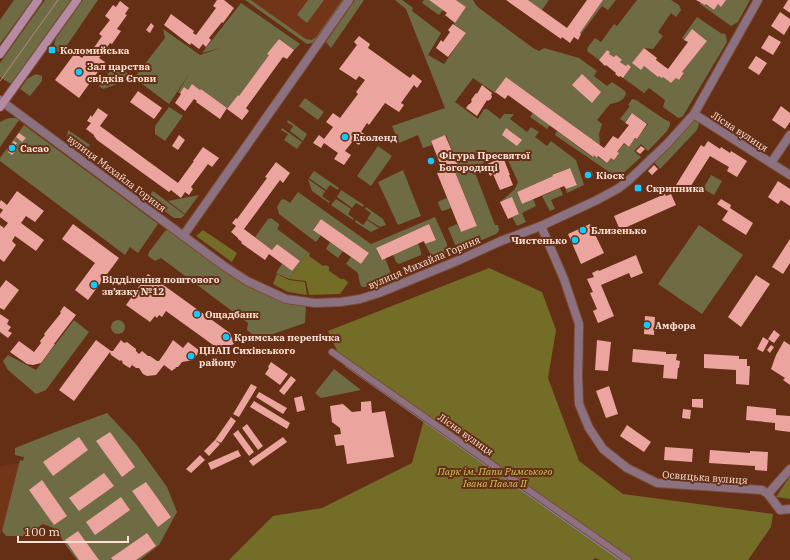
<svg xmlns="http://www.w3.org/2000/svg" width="790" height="560" viewBox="0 0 790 560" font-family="'IBM Plex Serif',serif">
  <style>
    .built { fill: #723518 }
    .green { fill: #6f6c45 }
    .forest { fill: #736d28 }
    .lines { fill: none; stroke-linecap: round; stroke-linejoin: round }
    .stream { stroke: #8686c2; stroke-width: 2 }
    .building { fill: #eca49f }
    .pedestrian-casing { stroke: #7d4b35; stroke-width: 8 }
    .minor-casing { stroke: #7d4b35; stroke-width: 10 }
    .tertiary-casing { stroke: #7d4b35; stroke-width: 10 }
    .secondary-casing { stroke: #7d4b35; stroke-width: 10 }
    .pedestrian { stroke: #8c7180; stroke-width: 6 }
    .minor { stroke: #8c7180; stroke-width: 8 }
    .tertiary { stroke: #8c7180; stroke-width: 8 }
    .secondary { stroke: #b58ba3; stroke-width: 8 }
    .tram { stroke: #b48b7a; stroke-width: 1 }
    .poi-dot { fill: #14cafb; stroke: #652f16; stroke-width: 1.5 }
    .labels { text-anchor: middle; stroke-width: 4; stroke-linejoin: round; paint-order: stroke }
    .poi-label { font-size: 10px; font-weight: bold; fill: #fde1d6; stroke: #652f16; text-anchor: start }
    .street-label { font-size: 10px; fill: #fde1d6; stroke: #652f16 }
    .park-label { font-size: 10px; font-style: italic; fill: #cec564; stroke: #652f16 }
  </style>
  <rect width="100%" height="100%" fill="#652f16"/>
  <!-- built -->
  <path class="built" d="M 251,0 L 342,0 L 316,37 L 312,40 L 306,39 Z
    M 20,463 L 2,531 L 0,535 L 0,466 Z"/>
  <!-- green -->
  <path class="green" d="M 14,0 L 32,0 L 0,44 L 0,20 Z
    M 45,0 L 71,0 L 11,84 L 0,77 L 0,63 Z
    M 83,0 L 98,0 L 63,51 L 59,52 L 53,48 L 56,38 Z
    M 245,0 L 251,0 L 306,39 L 312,40 L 316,37 L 342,0 L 344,0 L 317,40 L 313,43 L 307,44 Z
    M 308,0 L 324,0 L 307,23 L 297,15 Z
    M 355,0 L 364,0 L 331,48 L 326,42 Z
    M 395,0 L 402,0 L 413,8 L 412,11 L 441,33 L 428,55 L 444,64 L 466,33 L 454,24 L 466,7 L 456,0 L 473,0 L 476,5 L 479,8 L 533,48 L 539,51 L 544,48 L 579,58 L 597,71 L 594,76 L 607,86 L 612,82 L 625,91 L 626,94 C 623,101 617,103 610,104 L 597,120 L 602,124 L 599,134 L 600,145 L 506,77 L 495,93 L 473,78 L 455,102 L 478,119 L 484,109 L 487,109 L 500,119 L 504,114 L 514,114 L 510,119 L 527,132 L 531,127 L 539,132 L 535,137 L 547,146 L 551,141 L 576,160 L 584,185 L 567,193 L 566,189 L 577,184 L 569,168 L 552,175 L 553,176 L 517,192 L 516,191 L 522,204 L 533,199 L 536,206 L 522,213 L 526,222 L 517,226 L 512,217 L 519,214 L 512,198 L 499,203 L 515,189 L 518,182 L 505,154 L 474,167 L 474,170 L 495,225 L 498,225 L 499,231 L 496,234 L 459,250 L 457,249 L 448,228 L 457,224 L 461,232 L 477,226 L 453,167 L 458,165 L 446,135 L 431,141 L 432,145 L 423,148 L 418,135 L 399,143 L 392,126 L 445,108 L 406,9 Z
    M 424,0 L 429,0 L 443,10 L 439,15 L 422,3 Z
    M 528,0 L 549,0 L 542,10 Z
    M 603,0 L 616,0 L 608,10 L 602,6 L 581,34 L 580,33 Z
    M 637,0 L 671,0 L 679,5 L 681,10 L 676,17 L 671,13 L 658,32 L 663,36 L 653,49 L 644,48 L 633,63 L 644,66 L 658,76 L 659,76 L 663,77 L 671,83 L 676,78 L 679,80 L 684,74 L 682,72 L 707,41 L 692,30 L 684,40 L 682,38 L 697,17 L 722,34 L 723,33 L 726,35 L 727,42 L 683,116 L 679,118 L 677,117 L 663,107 L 665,100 L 649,88 L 644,93 L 623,78 L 631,67 L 628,64 L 626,66 L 620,62 L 622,60 L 614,57 L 609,54 L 610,52 L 607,50 L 599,60 L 587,51 L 588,47 L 595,38 L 601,42 L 614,24 L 617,26 Z
    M 726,0 L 750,0 L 738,22 L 731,26 L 700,4 L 701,2 L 706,4 L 714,10 L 718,4 L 721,6 Z
    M 241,3 L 300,44 L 294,50 L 279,39 L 268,54 L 269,55 L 239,96 L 238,95 L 227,109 L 227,108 L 201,89 L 200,90 L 192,84 L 188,90 L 184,87 L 180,93 L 178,92 L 191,71 L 169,104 L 134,78 L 103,89 L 99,86 L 115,64 L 134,78 L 165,38 L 163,29 L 200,55 L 221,48 L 202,53 Z
    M 36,74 L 42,76 L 42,81 L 30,96 L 20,89 L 27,79 Z
    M 305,98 L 324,112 L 318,120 L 299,106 Z
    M 632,99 L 636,100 L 664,119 L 670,122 L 670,125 L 667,131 L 648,151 L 641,144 L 634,151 L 641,157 L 618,178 L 555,135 L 557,131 L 592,157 L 594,155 L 597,158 L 598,157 L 607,163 L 611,158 L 614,160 L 617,152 L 624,144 L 629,147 L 635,139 L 637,139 L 648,124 L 632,113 L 625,122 L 620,119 L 630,106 L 628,105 Z
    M 169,107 L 183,116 L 165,141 L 155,134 L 155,126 Z
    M 533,113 L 550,125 L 547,129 L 530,117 Z
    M 9,118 L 16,118 L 19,120 L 0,147 L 0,122 L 6,119 Z
    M 288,120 L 307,134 L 303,141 L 290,131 L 293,126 L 287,122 Z
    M 696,120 L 698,122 L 699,125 L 696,131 L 660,169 L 654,162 L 692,121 Z
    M 24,125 L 157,223 L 158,224 L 138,253 L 130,247 L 125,255 L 0,161 L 0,158 Z
    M 282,128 L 302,142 L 297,149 L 284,140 L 288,134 L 281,130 Z
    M 68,130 L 90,145 L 84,152 L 68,140 L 67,138 Z
    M 378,146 L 392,156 L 371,186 L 357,176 Z
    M 403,170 L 421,216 L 398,225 L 378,182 Z
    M 314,171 L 339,188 L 338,190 L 330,185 L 326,190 L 309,178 Z
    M 711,175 L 722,181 L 714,195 L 703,189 Z
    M 308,179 L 325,191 L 322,196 L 330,202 L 329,203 L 312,191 Z
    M 560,188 L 563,195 L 551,200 L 555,209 L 550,211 L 542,196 Z
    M 341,190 L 364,205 L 363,207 L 356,203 L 352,208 L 337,197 Z
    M 153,191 L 185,215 L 181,218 L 174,218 L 147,198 Z
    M 298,192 L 371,244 L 435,217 L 447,244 C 448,255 441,256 433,259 L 425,244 L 436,239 L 429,224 L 376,248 L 381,259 L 385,258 L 392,276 L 365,287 L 362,287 C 359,283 359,278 358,273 L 346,264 L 351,257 L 361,264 L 369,253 L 321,219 L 313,229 L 321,235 L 316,242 L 279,214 L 277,207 L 281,200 L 284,199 L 290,203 Z
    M 199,195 L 185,214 L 168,201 Z
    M 447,198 L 451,208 L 443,211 L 441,210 L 438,203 L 439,201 Z
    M 336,199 L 351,209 L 348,214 L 354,219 L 353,220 L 331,205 Z
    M 366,207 L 383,219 L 386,225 L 380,227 L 367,219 L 371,213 L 365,209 Z
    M 271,218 L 279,224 L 279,226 L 277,229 L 308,252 L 289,279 L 276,273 L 282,264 L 292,271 L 300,261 L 277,244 L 272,250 L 255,237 L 268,219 Z
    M 356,220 L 363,225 L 367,220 L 379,228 L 371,232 L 355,222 Z
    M 699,225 L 743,255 L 702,314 L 658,284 Z
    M 167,230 L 170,230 L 222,269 L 306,306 L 305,323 L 258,339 L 247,330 L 248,323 L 161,258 L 155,261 L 148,256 L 149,252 L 165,231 Z
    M 330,242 L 343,251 L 338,258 L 326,249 Z
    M 418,243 L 421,252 L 421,255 L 399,264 L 396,262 L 393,254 Z
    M 74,320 L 89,332 L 46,390 L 36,394 L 8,370 L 3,361 L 8,355 L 36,370 Z
    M111 327a7 7 0 1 1 14 0a7 7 0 1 1-14 0Z
    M 334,369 L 361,390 L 321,398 L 315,393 Z
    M 107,413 L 136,444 L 167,487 L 177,512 L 159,545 L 140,560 L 77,560 L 65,544 L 56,529 L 43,524 L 25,536 L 6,536 L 2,531 L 20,460 L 23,461 L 24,457 L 15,455 L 15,448 L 58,431 Z"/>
  <!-- forest -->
  <path class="forest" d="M 203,230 L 237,253 L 232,262 L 196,236 Z
    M 308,252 L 310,253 L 309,256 L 323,266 L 326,265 L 329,267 L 329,271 L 341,279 L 344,279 L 349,283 L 338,282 L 348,283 L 340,294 L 309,295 L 306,281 L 289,279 Z
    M 489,268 L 542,292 L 556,330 L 548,378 L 579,461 L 623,494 L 773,514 L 771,527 L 748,560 L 600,560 L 595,558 L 593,560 L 229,560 L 273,516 L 322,508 L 412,463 L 425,416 L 339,355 L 328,331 Z
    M 277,274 L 289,280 L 305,282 L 307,295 L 288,292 L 273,284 Z
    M 790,476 L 790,499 L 776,497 Z"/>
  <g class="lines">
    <!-- stream -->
    <path class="stream" d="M 346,366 L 621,560"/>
  </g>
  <!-- building -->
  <path class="building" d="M 217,0 L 224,0 L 234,8 L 223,23 L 222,22 L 209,38 L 211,40 L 206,47 L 203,44 L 199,49 L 191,43 L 190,45 L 164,25 L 171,14 L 194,31 L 193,33 L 196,35 L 216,8 L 213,6 Z
    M 429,0 L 456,0 L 466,7 L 455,23 L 445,15 L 447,13 Z
    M 506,0 L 528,0 L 567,28 L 587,0 L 603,0 L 580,33 L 581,34 L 578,40 L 574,37 L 570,43 L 562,37 L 561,39 Z
    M 696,0 L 726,0 L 721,7 L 718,4 L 714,10 L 706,4 L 705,5 Z
    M 788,0 L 790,0 L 790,13 L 783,8 Z
    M 120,1 L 129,8 L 125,14 L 127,15 L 117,29 L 121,31 L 112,44 L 110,43 L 99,58 L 105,62 L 79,98 L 55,80 L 75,53 L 82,58 L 88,50 L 91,52 L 102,36 L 99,34 L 110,20 L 105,16 L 113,5 L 116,7 Z
    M 780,12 L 790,19 L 790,25 L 784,35 L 771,26 Z
    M 151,23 L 154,26 L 150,33 L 146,30 Z
    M 453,24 L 466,33 L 448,57 L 436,48 L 441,40 L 443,42 L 450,32 L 448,30 Z
    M 692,29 L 707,41 L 682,72 L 684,73 L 679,80 L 676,78 L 671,83 L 663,77 L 662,78 L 659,76 L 658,77 L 644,66 L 641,70 L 632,63 L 644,48 L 657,58 L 656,60 L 668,69 L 688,42 L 684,40 Z
    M 769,35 L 781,42 L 773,55 L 761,48 Z
    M 359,36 L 370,44 L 368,48 L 410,78 L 413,74 L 422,81 L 417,88 L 414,85 L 401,103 L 404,105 L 399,112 L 385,103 L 369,125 L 367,123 L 361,132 L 366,135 L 359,145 L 353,141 L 345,151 L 351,155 L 344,165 L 334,159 L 338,153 L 324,143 L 321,148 L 313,143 L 319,135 L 324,139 L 333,127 L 326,122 L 333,113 L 340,118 L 358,94 L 356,92 L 365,80 L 359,76 L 356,80 L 339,69 L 357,45 L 354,42 Z
    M 279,39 L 294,50 L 287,59 L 283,57 L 246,108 L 249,111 L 242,120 L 227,109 L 238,95 L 239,96 L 269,55 L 267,54 Z
    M 607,50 L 610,52 L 609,54 L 614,57 L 616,55 L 622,60 L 620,62 L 626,66 L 628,64 L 631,67 L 623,78 L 620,76 L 619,77 L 615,74 L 616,73 L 606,65 L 605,66 L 599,60 Z
    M 756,56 L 767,63 L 759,75 L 748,68 Z
    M 582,74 L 601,92 L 592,103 L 572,85 Z
    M 506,77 L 604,148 L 613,136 L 618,139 L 629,125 L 625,123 L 632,113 L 647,124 L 637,139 L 635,138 L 629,147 L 624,143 L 617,152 L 619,153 L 614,160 L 611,158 L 607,163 L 598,156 L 597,158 L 594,155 L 593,157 L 508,95 L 505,99 L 495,92 Z
    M 192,84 L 200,90 L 201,89 L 227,108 L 220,119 L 196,102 L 197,101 L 194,99 L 185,111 L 175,103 L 181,94 L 180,93 L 184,87 L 188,90 Z
    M 482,85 L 492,93 L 491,95 L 492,96 L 491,99 L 488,101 L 487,100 L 477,116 L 466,108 L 469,104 L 470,104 L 472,101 L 471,100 L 476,93 L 477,94 Z
    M 138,91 L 162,108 L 154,119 L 130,102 Z
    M 781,106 L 790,113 L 790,122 L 785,129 L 772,120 Z
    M 98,108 L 108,115 L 100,126 L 178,183 L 194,161 L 193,161 L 203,147 L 219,158 L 212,167 L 208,164 L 191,187 L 193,189 L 189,195 L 185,192 L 181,198 L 171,190 L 169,192 L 97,140 L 94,136 L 94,135 L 86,129 L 91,123 L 87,121 L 91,115 L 92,117 Z
    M 506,128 L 522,140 L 517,146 L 502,135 Z
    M 19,133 L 26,138 L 22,142 L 16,137 Z
    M 179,135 L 185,140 L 178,150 L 172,146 Z
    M 445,135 L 458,165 L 453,167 L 477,226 L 461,232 L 437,173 L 443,171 L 431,141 Z
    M 14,141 L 17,143 L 14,147 L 17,149 L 12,155 L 8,152 L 9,149 L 8,148 Z
    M 708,141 L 720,149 L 721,147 L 730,153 L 731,151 L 747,161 L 737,177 L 727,171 L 729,167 L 710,156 L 687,192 L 676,185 L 701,145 L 704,147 Z
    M 641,146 L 645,149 L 640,154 L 636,151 Z
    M 503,157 L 510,175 L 509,175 L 513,185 L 500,190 L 493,174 L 490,176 L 485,165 Z
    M 276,162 L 290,173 L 283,183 L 280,180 L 244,229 L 272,250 L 277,244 L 300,261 L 292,271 L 269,254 L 265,260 L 241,243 L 242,242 L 238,239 L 238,238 L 231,232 L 236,226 L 232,223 L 236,218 L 237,219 L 267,178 L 265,177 Z
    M 654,165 L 658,169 L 652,175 L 648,171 Z
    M 570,168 L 577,185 L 566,189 L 564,186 L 522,204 L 517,192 L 553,176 L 552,175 Z
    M 591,171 L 593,175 L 585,179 L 584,174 Z
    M 778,181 L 790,189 L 790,206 L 781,200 L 778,204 L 768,197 Z
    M 17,191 L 44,211 L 35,222 L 26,216 L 21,223 L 44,240 L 36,251 L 15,236 L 12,241 L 16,245 L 4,262 L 0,259 L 0,225 L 4,228 L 8,223 L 0,217 L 0,214 L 3,210 L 0,208 L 0,202 L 1,200 L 7,205 Z
    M 665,194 L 666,196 L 671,194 L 676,205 L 620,230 L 614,216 Z
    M 512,197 L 519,214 L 508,219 L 500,202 Z
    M 721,199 L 731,205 L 730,208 L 753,223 L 746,235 L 722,220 L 728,211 L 717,204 Z
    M 321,219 L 369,253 L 361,264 L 313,230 Z
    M 73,224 L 119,258 L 88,300 L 75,290 L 95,263 L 62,239 Z
    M 429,224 L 436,240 L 425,244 L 424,241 L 382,260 L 376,248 Z
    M 590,224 L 604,253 L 581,264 L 568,234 Z
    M 790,239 L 790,263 L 783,274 L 772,267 Z
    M 636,255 L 643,273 L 631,278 L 629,273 L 601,285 L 614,316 L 598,323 L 593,311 L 597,309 L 590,293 L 593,292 L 587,279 L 594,277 L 592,273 L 598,270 L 599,271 Z
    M 148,274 L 230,333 L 234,344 L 220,350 L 166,311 L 162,317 L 159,315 L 157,318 L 155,316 L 150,322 L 126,305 Z
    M 756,275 L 770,284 L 741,327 L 728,317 Z
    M 6,280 L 19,290 L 4,310 L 0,308 L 0,288 Z
    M 64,306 L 76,315 L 54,344 L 55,344 L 41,363 L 33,365 L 27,364 L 10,352 L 19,341 L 34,352 L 41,343 L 40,341 L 45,335 L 44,334 L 61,313 L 60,312 Z
    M 0,314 L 9,320 L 7,324 L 11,327 L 8,331 L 12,333 L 8,338 L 0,332 Z
    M 645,316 L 655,317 L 654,335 L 644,334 Z
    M 774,330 L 780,335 L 774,343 L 768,339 Z
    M 763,337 L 769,341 L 763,352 L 757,349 Z
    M 96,340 L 111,351 L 113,351 L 121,340 L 124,343 L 127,342 L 136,349 L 136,351 L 139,354 L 142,351 L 148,356 L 150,356 L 157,361 L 159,361 L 166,351 L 173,340 L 183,348 L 188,342 L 200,351 L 193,360 L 182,362 L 178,367 L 176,367 L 175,369 L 174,369 L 172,371 L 164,365 L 156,375 L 147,376 L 143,374 L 139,368 L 136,368 L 132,365 L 130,368 L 128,367 L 122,363 L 123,362 L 121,360 L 120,361 L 111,355 L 110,352 L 74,401 L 59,390 Z
    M 597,340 L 611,342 L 608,371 L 595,370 Z
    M 784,341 L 790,345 L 790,385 L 783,380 L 785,378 L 771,369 L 776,355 Z
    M 771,345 L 774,347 L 770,353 L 767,350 Z
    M 633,349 L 666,352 L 666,354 L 677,354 L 676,360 L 680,361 L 679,368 L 678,368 L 677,379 L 663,378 L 664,365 L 632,362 Z
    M 704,354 L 739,356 L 739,359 L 747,359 L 747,366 L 750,366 L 749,385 L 736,384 L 736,370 L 704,368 Z
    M 271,362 L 288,374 L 280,385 L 265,374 L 269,368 L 268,367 Z
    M 291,376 L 296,380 L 284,395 L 279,391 Z
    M 251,384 L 257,387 L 239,417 L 233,414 Z
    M 609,386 L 618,414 L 606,418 L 596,391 Z
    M 259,392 L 287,408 L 283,414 L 256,397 Z
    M 302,396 L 305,410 L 297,412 L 294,398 Z
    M 692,399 L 703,399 L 703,408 L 692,407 Z
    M 254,401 L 290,423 L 287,429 L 250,407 Z
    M 371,401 L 372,413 L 385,411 L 394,457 L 347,464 L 344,445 L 336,446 L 334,435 L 341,434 L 340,428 L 332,422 L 330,406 L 343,404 L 352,412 L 361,411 L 361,402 Z
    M 747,406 L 776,409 L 776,415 L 790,416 L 790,432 L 775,430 L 775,423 L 746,420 Z
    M 683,409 L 691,410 L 690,419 L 682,418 Z
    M 231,417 L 236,421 L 221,443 L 215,440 Z
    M 247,424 L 263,446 L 258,450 L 242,428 Z
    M 627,425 L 651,442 L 644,452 L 620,436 Z
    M 238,430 L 254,452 L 249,456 L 233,434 Z
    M 110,432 L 135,467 L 122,477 L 96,441 Z
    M 79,437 L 88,450 L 53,476 L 43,462 Z
    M 283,437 L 287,442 L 253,466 L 249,461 Z
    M 215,440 L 220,444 L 209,456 L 204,451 Z
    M 665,447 L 693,449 L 692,462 L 664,460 Z
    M 238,450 L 241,456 L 211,470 L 208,463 Z
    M 710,450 L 750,453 L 750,451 L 768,452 L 767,471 L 755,470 L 755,466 L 709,463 Z
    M 200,455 L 205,460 L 191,473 L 186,469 Z
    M 104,473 L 114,486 L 79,511 L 69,498 Z
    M 42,480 L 67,516 L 54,525 L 29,490 Z
    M 146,482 L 171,517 L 158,527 L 132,491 Z
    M 121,497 L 130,510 L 95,535 L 86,522 Z
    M 78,531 L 99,560 L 79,560 L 65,540 Z
    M 147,533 L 156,546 L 136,560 L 113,560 L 111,558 Z"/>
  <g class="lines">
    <defs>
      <path id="pedestrian" d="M 332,352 L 628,560"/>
      <path id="minor" d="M 694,114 L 790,175
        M 771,163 L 790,135
        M 541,226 L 564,279 L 579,324 L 578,377 L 579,404 L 589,428 L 603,449 L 627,468 L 657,483 L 762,490 L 768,494 L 780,510 L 790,509
        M 183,236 L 349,0
        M 768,494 L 790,469"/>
      <path id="tertiary" d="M 0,100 L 224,266 L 247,281 L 286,299 L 315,303 L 341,302 L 360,299 L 379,293 L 457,261 L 501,241 L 541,226 L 597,200 L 619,188 L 629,180 L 667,144 L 694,114 L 758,0"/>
      <path id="secondary" d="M 0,54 L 38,0
        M 0,107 L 77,0"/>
    </defs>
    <!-- pedestrian casing -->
    <use href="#pedestrian" class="pedestrian-casing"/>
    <!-- minor casing -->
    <use href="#minor" class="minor-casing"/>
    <!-- tertiary casing -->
    <use href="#tertiary" class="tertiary-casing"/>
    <!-- secondary casing -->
    <use href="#secondary" class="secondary-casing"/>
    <!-- pedestrian -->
    <use href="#pedestrian" class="pedestrian"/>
    <!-- minor -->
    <use href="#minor" class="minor"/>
    <!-- tertiary -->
    <use href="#tertiary" class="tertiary"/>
    <!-- secondary -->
    <use href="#secondary" class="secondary"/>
    <!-- tram -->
    <path class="tram" d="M 0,81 L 58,0"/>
  </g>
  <!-- markers -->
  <g class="poi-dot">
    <rect x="48" y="46" width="8" height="8" rx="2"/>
    <circle cx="79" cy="72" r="4"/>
    <circle cx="345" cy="137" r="4"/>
    <circle cx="12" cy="148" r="4"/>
    <circle cx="431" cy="161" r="4"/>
    <circle cx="588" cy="175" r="4"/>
    <rect x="634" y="184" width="8" height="8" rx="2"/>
    <circle cx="583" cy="230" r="4"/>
    <circle cx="575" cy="240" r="4"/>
    <circle cx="94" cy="285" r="4"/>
    <circle cx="197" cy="314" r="4"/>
    <circle cx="647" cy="325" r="4"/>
    <circle cx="226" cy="337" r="4"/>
    <circle cx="191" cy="356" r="4"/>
  </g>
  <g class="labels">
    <!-- poi labels -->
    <g class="poi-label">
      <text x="60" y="54">Коломийська</text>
      <text x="87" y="70">Зал царства<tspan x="87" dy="12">свідків Єгови</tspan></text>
      <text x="353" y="141">Еколенд</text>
      <text x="20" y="152">Cacao</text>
      <text x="439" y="159">Фігура Пресвятої<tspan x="439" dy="12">Богородиці</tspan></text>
      <text x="596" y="179">Кіоск</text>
      <text x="646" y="192">Скрипника</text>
      <text x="591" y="234">Близенько</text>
      <text x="567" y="244" text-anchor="end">Чистенько</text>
      <text x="102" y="283">Відділення поштового<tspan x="102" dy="12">зв’язку №12</tspan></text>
      <text x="205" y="318">Ощадбанк</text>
      <text x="655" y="329">Амфора</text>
      <text x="234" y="341">Кримська перепічка</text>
      <text x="199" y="354">ЦНАП Сихівського<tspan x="199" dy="12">району</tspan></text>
    </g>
    <!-- street labels -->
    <g class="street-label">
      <text transform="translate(740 131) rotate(33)" y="4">Лісна вулиця</text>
      <text transform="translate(117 173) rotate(37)" y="4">вулиця Михайла Гориня</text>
      <text transform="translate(424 262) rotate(-23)" y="4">вулиця Михайла Гориня</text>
      <text transform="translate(466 434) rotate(35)" y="4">Лісна вулиця</text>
      <text transform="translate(705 477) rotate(4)" y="4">Освицька вулиця</text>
    </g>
    <!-- park labels -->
    <g class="park-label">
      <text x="495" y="475">Парк ім. Папи Римського<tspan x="495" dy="12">Івана Павла ІІ</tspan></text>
    </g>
  </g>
  <!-- scale -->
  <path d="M18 536v6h110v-6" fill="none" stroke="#fde1d6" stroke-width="2"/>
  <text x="24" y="536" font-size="12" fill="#fde1d6" stroke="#652f16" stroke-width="3" paint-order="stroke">100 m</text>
</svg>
